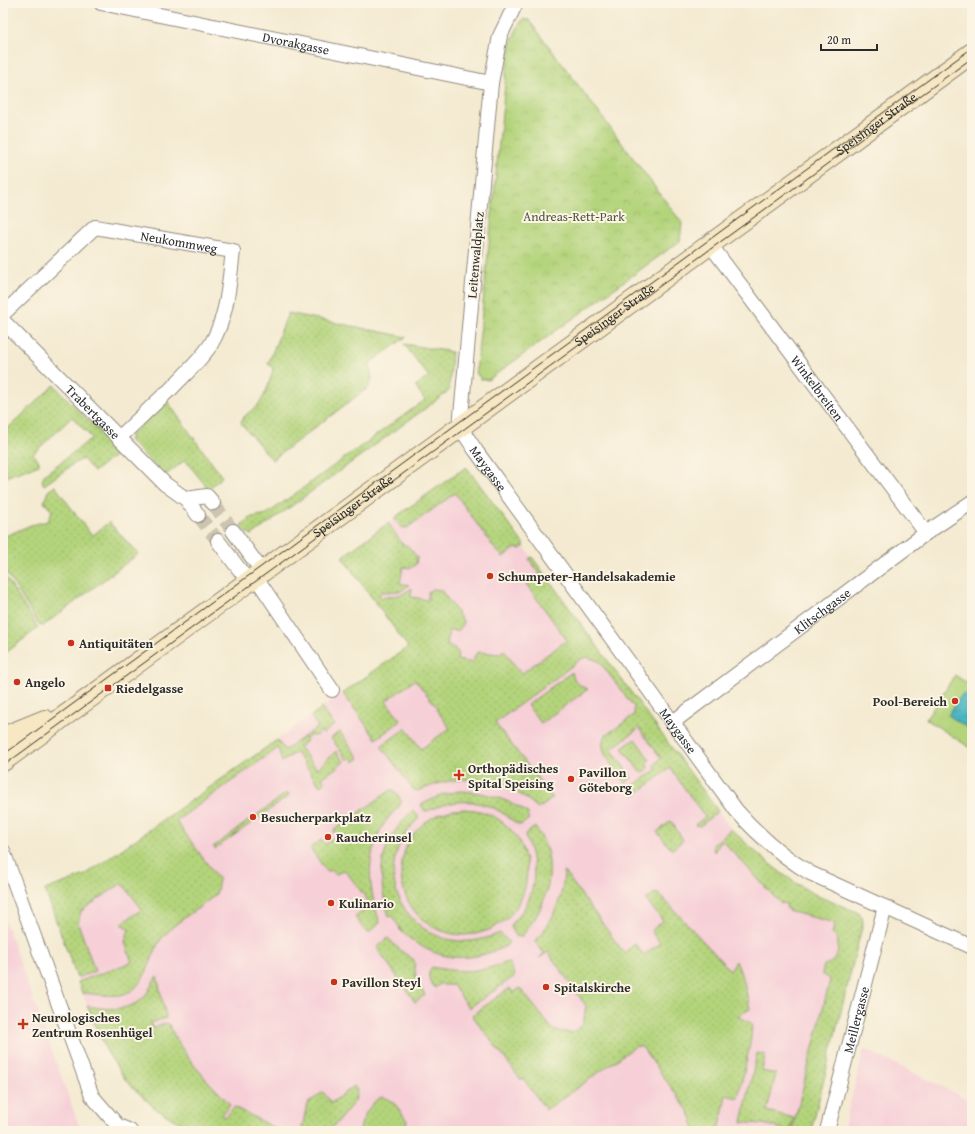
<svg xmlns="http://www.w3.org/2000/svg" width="975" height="1134" viewBox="0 0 975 1134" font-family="'Gentium Book Plus',serif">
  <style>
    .built { fill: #f6cfd7 }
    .grass { fill: url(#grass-dots); stroke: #708054 }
    .park { fill: url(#park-crowns); stroke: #708054 }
    .pitch { fill: #b4d47c; stroke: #708054 }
    .water { fill: url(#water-ripples); stroke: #387076 }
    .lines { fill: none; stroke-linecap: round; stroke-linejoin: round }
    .street-tunnel { stroke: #ccc4b0; stroke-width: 14; stroke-dasharray: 14 7; stroke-linecap: butt }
    .street-casing { stroke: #908a7e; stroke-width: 16 }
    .secondary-casing { stroke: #908a7e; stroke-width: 22 }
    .street { stroke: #fff; stroke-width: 14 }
    .secondary { stroke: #f7e8c3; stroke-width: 20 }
    .tram { stroke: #2b2b2b; stroke-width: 1 }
    .poi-dot { fill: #c8321e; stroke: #fcf5e5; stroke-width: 1.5 }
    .labels { text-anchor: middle; stroke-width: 4; stroke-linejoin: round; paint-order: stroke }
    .street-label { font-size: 13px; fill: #2b2b2b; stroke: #fcf5e5 }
    .park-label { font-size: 13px; fill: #4d553f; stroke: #fcf5e5 }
    .poi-label { font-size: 13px; font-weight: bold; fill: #2b2b2b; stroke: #fcf5e5; text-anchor: start }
  </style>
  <defs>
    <pattern id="grass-dots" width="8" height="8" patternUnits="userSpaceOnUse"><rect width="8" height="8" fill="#b4d47c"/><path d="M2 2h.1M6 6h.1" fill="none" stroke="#9bb66b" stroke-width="1.8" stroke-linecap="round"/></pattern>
    <pattern id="park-crowns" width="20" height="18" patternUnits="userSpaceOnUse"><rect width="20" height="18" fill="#b4d47c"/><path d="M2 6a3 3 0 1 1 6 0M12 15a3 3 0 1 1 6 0" fill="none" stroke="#9bb66b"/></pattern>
    <pattern id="water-ripples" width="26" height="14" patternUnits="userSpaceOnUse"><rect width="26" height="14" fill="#46b4c1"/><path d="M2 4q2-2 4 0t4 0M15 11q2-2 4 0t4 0" fill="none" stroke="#3b939d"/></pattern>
  </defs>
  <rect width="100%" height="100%" fill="#fcf5e5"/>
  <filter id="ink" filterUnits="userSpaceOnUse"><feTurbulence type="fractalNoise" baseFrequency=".025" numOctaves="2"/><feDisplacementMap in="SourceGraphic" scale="8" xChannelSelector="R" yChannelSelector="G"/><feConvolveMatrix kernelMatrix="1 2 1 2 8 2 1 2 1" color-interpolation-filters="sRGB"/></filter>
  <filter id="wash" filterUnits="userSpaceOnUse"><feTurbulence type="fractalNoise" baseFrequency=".012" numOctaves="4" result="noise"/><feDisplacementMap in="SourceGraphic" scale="16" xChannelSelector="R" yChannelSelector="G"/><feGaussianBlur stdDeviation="0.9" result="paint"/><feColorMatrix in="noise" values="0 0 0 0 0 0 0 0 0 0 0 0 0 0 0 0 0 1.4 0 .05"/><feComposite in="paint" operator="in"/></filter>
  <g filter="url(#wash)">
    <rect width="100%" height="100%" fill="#f4ead1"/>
    <!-- built -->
    <path class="built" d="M 466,467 L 731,829 L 760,857 L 791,880 L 820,897 L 857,912 L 862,916 L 863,923 L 811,1131 L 194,1131 L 156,1109 L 127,1082 L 107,1052 L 93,1022 L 45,890 L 85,875 L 408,647 L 342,557 Z
      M 3,915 L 24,974 L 81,1131 L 3,1131 Z
      M 864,1049 L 972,1101 L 972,1131 L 843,1131 Z"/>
    <!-- grass -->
    <path class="grass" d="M 288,313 L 406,337 L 370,363 L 372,379 L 369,387 L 272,460 L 241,423 C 243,414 253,411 258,405 C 265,397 270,381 273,370 L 273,367 L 268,364 Z
      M 404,344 L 452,352 L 449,391 L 252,535 L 246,532 L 241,525 L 252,517 L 267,514 L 425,400 L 415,386 L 429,377 Z
      M 54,385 L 117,450 L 118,453 L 94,472 L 83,459 L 75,463 L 44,485 L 42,481 L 44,475 L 92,438 L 72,417 L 33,454 L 39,461 L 39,465 L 8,476 L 3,480 L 3,433 Z
      M 167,401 L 222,477 L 210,488 L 207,487 L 185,460 L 167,474 L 163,474 L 130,441 L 130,436 Z
      M 466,467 L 468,469 L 525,546 L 520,549 L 516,548 L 503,557 L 498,551 L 497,552 L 455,493 L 407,528 L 401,527 L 394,518 Z
      M 55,486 L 92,536 L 109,522 L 138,554 L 43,626 L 39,625 L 3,567 L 3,537 L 31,525 L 48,521 L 52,511 L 44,502 L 48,491 Z
      M 388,523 L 403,545 L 408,546 L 417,557 L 416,564 L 411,568 L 403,567 L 400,583 L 409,585 L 401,591 L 382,592 L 379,595 L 382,598 L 403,594 L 412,588 L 411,597 L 428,600 L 428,592 L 433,589 L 441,590 L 463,621 L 461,628 L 457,631 L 449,630 L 447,646 L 455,648 L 454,649 L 458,652 L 457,660 L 473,663 L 475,655 L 479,652 L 499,654 L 504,650 L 521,674 L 567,640 L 526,584 L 540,574 L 529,559 L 532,557 L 718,811 L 700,826 L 695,825 L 705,817 L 670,768 L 635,795 L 630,788 L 657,769 L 654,765 L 661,758 L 639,728 L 611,749 L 632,778 L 626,783 L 624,782 C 616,769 596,751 605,736 L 634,715 L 634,707 L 599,661 L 587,657 L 581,659 L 495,723 L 553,798 L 541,807 L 540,806 L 538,808 C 511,783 473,773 437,784 C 430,786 424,789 417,791 L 413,789 L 381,746 L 406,728 L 421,749 L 450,728 L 436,709 L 437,707 L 415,680 L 386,701 L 401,721 L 376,739 L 343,693 L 408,647 L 342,557 Z
      M 3,573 L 38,628 L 3,655 Z
      M 572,672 C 574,681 578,686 588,689 L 541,723 L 527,705 Z
      M 322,708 L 334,725 L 323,734 L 321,731 L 315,736 L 311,735 L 307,737 L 306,742 L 299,747 L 317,769 L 336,751 L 344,762 L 322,778 L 325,782 L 320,786 L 296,752 L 282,762 L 278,748 L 176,821 L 219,880 L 216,894 C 199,910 176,920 161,939 C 156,946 153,957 150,964 C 133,1003 119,996 82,993 L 78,982 L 132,962 L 125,942 L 129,929 L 121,924 L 142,909 L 122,883 L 81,911 L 78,923 L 95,971 L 77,978 L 45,890 L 85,875 L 277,740 L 285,750 L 318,727 L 311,716 Z
      M 340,732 L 359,758 L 354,762 L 351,757 L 347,760 L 331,738 Z
      M 635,739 L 650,760 L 646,763 L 649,768 L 641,773 L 622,748 Z
      M 391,790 L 394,790 C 396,794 402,799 401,803 C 399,808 393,812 391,815 C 386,820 382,827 379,833 C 365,862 370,894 380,923 L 369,933 L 365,931 L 355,917 L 372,906 L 345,870 L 336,874 L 330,870 L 327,872 L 310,848 L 321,840 L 325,844 L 336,836 L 333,831 Z
      M 459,791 C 486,792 506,798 529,814 L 527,816 L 529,819 L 521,825 C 515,824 513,820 508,817 C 499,810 489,805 477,803 C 465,800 451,802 440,806 C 435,807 431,811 425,811 L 421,805 L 441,795 Z
      M 287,793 L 289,796 L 215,849 L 213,847 Z
      M401 872a63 63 0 1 1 126 0a63 63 0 1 1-126 0Z
      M 413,810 L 418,816 L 418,819 C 356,878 422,969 500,933 L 509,943 L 506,946 C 466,965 432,961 399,929 L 400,928 L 391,915 L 389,916 C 375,873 380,842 413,810 Z
      M 671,821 L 683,840 L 674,848 L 671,849 L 657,832 Z
      M 535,827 C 561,861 549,906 521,937 L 520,935 L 517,937 L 511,928 C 511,921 519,916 523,910 C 538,887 536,862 525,836 L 526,833 Z
      M 731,829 C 758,855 786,880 820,897 C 832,902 845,907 857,912 L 862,916 L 863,923 L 811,1131 L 792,1131 L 830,980 L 822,974 L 824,965 C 837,962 840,950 837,938 L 832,934 L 835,923 L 788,911 L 789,909 L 786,908 L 787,904 L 780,903 L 722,840 L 714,852 L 713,845 Z
      M 564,871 L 624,953 L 635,944 L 644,955 L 660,943 L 651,931 L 663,921 L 646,900 L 655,893 L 660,895 L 730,970 L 736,961 L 744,982 L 750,1009 L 738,1016 C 742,1019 748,1020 751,1024 C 755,1032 740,1086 738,1098 L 726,1095 L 719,1131 L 696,1131 L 689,1112 L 642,1047 L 636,1046 L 546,1110 L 523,1078 L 521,1080 L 472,1015 L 510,988 L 513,993 L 520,988 L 553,1030 L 570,1033 L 578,1029 L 583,1024 L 586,1006 L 548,952 L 539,958 L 544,953 L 535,942 C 553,921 563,899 564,871 Z
      M 388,938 L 400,950 L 414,960 L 416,979 L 425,995 L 415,1002 L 377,948 Z
      M 508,962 L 515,976 L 469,1008 L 453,985 L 443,985 L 441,983 L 435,988 C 429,981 426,975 432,967 C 459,973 482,972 508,962 Z
      M 157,976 L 166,1017 L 166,1018 L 150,1023 L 152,1028 L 167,1023 L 169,1025 C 183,1056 206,1080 230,1104 L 222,1115 L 226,1117 L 234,1107 L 280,1131 L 194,1131 L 156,1109 L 127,1082 L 107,1052 L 87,1006 C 106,1009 128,1013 144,997 C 150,991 152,982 157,976 Z
      M 757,1053 L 765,1055 L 762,1071 L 776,1074 L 767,1111 L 794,1118 L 790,1131 C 782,1131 776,1126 768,1125 C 759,1123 751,1124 742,1122 Z
      M 354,1086 L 357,1090 L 355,1101 L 334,1126 L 325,1131 L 302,1128 L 307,1104 L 323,1092 L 331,1103 Z
      M 382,1097 C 394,1098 401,1113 407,1121 L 404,1131 L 360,1131 C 361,1119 371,1101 382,1097 Z"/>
    <!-- park -->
    <path class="park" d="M 523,19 L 529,20 L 682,223 L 680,241 L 488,380 L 481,379 L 476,373 L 506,74 C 509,55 511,34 523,19 Z"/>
    <!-- pitch -->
    <path class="pitch" d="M 972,671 L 972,749 L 926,719 L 955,675 L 965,682 Z"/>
    <!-- water -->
    <path class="water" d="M 963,693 L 972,699 L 972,731 L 948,715 Z"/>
  </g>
  <g filter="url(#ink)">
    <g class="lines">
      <!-- street-tunnel -->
      <path class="street-tunnel" d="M 213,503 L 233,531
        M 198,515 L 218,541"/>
      <defs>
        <g id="street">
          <path id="s1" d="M 101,3 L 491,83"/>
          <path id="s2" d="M 516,3 L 500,36 L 491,83 L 460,427 L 476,451 L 736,810 C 758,835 782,856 810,873 L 972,947"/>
          <path id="s3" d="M 709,243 L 926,533"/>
          <path id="s4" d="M 3,314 L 95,227 L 233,251 C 229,282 228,316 211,344 C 202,359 183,376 170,390"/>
          <path id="s5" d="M 3,321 L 165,484 L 186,499 L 198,515"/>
          <path d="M 119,438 L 166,393"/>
          <path d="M 186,499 L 207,496 L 213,503"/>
          <path d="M 233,531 L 262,571"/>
          <path d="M 218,541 L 248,581"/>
          <path d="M 255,576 L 332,690"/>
          <path id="s6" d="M 673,722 L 926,533 L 972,502"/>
          <path d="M 3,851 L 92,1096 L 118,1126 L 130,1131"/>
          <path id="s7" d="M 827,1131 L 885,907"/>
        </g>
        <g id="secondary">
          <path d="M 3,737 L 45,720"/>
          <path id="s8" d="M 3,761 L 972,53"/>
        </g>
      </defs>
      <!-- street casing -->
      <use href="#street" class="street-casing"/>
      <!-- secondary casing -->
      <use href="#secondary" class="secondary-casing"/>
      <!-- street -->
      <use href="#street" class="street"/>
      <!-- secondary -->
      <use href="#secondary" class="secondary"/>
      <!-- tram -->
      <path class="tram" d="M 3,755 L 972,48
        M 3,766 L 972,58"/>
    </g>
  </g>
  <!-- markers -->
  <g class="poi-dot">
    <circle cx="490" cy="576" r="4"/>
    <circle cx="71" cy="643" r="4"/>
    <circle cx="17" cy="682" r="4"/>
    <rect x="104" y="684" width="8" height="8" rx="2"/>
    <circle cx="955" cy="701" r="4"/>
    <path d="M457 769h4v4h4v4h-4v4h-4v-4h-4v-4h4z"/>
    <circle cx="571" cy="779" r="4"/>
    <circle cx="253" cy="817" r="4"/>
    <circle cx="328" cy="837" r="4"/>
    <circle cx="331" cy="903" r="4"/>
    <circle cx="334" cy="982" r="4"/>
    <circle cx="546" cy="987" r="4"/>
    <path d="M21 1018h4v4h4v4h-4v4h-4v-4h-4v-4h4z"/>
  </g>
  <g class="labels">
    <!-- street labels -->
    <g class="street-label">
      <text dy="5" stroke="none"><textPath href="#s1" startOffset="199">Dvorakgasse</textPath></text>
      <text dy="5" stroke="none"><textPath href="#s8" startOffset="1081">Speisinger Straße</textPath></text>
      <text dy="5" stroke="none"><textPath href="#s4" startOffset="212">Neukommweg</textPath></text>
      <text transform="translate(475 255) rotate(-85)" y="5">Leitenwaldplatz</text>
      <text dy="5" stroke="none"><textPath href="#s8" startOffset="757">Speisinger Straße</textPath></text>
      <text dy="5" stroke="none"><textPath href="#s3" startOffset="181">Winkelbreiten</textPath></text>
      <text dy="5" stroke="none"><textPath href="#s5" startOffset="128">Trabertgasse</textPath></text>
      <text dy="5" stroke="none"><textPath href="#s2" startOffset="480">Maygasse</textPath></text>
      <text dy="5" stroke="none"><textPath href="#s8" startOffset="433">Speisinger Straße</textPath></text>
      <text dy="5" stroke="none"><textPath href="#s6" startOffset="186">Klitschgasse</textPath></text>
      <text dy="5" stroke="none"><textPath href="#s2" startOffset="804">Maygasse</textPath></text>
      <text dy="5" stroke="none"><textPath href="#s7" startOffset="115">Meillergasse</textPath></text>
    </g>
    <!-- park labels -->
    <g class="park-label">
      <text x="574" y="221">Andreas-Rett-Park</text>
    </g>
    <!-- poi labels -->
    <g class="poi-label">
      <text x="498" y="581">Schumpeter-Handelsakademie</text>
      <text x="79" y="648">Antiquitäten</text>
      <text x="25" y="687">Angelo</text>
      <text x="116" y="693">Riedelgasse</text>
      <text x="947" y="706" text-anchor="end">Pool-Bereich</text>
      <text x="468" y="773">Orthopädisches<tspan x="468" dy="15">Spital Speising</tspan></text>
      <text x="579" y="777">Pavillon<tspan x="579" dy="15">Göteborg</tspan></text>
      <text x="261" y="822">Besucherparkplatz</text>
      <text x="336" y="842">Raucherinsel</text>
      <text x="339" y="908">Kulinario</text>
      <text x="342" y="987">Pavillon Steyl</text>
      <text x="554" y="992">Spitalskirche</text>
      <text x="32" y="1022">Neurologisches<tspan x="32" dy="15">Zentrum Rosenhügel</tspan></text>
    </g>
  </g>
  <!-- margin -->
  <rect width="975" height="1134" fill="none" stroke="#fcf5e5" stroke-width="16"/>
  <!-- scale -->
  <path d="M821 44v6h56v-6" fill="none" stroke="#2b2b2b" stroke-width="2"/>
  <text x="827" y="44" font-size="12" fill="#2b2b2b" stroke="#fcf5e5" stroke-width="3" paint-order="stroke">20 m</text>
</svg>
